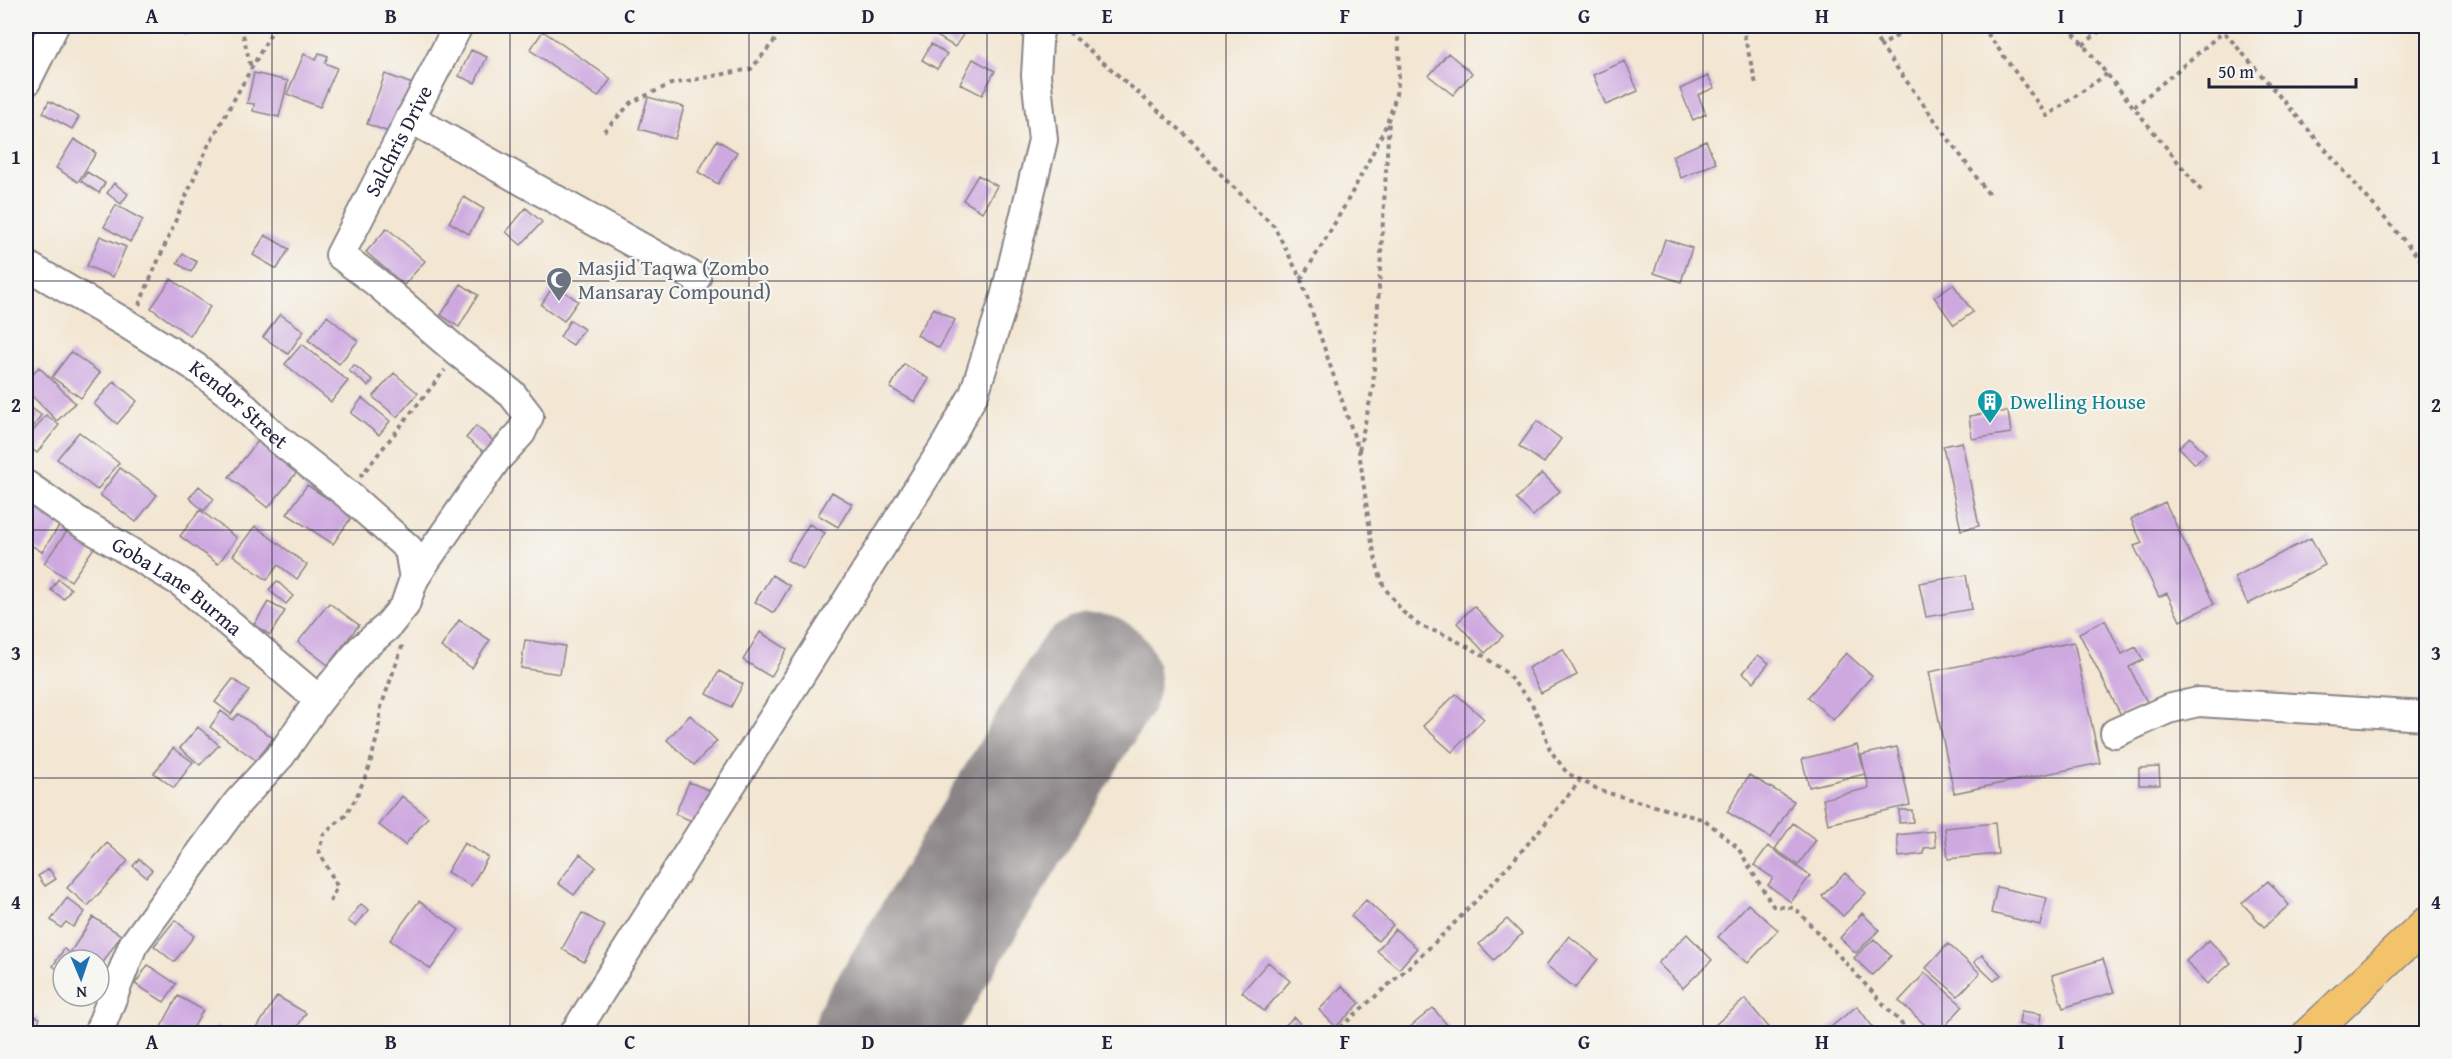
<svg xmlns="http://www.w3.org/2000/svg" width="2452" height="1059" viewBox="0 0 2452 1059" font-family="'Gentium Book Plus',serif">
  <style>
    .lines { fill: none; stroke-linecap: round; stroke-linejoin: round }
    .runway { stroke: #8a8486; stroke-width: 132 }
    .building { fill: #cea9e0 }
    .minor-casing { stroke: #8a8486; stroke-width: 32 }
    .highway-casing { stroke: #8a8486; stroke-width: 36 }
    .path { stroke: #8a8486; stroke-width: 4; stroke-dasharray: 4.5 4.5; stroke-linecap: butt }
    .minor { stroke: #fff; stroke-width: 28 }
    .highway { stroke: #f2c36a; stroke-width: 33 }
    .grid { fill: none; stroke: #22223b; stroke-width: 1.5; stroke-opacity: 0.55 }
    .labels { text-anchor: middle; stroke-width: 4.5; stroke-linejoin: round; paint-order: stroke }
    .street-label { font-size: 21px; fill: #22223b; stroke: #f6f6f2 }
    .worship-label { font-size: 21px; fill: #5b616d; stroke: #f6f6f2; text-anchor: start }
    .culture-label { font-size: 21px; fill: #0d838f; stroke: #f6f6f2; text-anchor: start }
    .neatline { fill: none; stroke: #22223b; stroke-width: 2 }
    .grid-label { font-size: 20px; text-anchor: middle; font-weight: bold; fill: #22223b }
  </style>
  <rect width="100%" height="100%" fill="#f6f6f2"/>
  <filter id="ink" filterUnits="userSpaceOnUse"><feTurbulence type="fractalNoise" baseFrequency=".0167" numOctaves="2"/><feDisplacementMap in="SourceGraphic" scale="12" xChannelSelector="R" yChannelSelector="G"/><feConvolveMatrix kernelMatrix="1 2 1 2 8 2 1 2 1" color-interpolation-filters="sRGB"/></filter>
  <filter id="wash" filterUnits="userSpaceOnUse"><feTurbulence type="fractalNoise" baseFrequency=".008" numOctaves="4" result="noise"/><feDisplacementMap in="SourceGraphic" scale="24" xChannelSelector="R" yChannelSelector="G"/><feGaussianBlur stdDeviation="1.35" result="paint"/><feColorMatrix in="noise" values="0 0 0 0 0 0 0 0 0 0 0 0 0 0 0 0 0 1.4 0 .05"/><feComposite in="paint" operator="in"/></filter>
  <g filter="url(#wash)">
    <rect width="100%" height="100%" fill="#f3e6d2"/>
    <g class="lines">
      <!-- runway -->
      <path class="runway" d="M 880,1034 L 1094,680"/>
    </g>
    <g id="blocks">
      <!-- building -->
      <path class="building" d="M 26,26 L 38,26 L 32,37 L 26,34 Z
        M 167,26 L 192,26 L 187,36 Z
        M 920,26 L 958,26 L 966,30 L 955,47 Z
        M 543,31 L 611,79 L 598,97 L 530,50 Z
        M 931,44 L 947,54 L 937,69 L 922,60 Z
        M 471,50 L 487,57 L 475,83 L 459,76 Z
        M 319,53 L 328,56 L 325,63 L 337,68 L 320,107 L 287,94 L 304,54 L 316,60 Z
        M 1448,53 L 1472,73 L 1453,95 L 1429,76 Z
        M 973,59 L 995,71 L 982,95 L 960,84 Z
        M 1625,61 L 1638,91 L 1606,105 L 1593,75 Z
        M 254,73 L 288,81 L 279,117 L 253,111 L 254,104 L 247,103 Z
        M 385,74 L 415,85 L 397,135 L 367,124 Z
        M 1708,76 L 1714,88 L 1698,95 L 1706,114 L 1693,120 L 1680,89 Z
        M 648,97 L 684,107 L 675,139 L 639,129 Z
        M 49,101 L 79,117 L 72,129 L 43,113 Z
        M 74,139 L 96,153 L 78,182 L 56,168 Z
        M 717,140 L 737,152 L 718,184 L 698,172 Z
        M 1706,141 L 1716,163 L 1681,178 L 1672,156 Z
        M 87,172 L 105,183 L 99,193 L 81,181 Z
        M 978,175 L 997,186 L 982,212 L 963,200 Z
        M 114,183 L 128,194 L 121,204 L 107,193 Z
        M 464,197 L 484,209 L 469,234 L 449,222 Z
        M 116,205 L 143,220 L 130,242 L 104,227 Z
        M 526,208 L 542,222 L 521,245 L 506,232 Z
        M 387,228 L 425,261 L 404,285 L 366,252 Z
        M 265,235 L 289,249 L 277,269 L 253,255 Z
        M 100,236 L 126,247 L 113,277 L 87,266 Z
        M 1665,239 L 1692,248 L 1681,282 L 1654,273 Z
        M 183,254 L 197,262 L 191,272 L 177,263 Z
        M 171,279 L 210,307 L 190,336 L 151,308 Z
        M 26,284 L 33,290 L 26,300 Z
        M 461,284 L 478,295 L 459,327 L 441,315 Z
        M 1953,284 L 1973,312 L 1954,325 L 1934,297 Z
        M 554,285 L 578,301 L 564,321 L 541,305 Z
        M 934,308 L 955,320 L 939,348 L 917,335 Z
        M 280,314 L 304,331 L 288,354 L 263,337 Z
        M 327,316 L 358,341 L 339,364 L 308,340 Z
        M 570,320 L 584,329 L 573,345 L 560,337 Z
        M 302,344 L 348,381 L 331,402 L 285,364 Z
        M 71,352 L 100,373 L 81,398 L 52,377 Z
        M 904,364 L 929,379 L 915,402 L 890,388 Z
        M 354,365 L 373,380 L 368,386 L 349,371 Z
        M 39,367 L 75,403 L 57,421 L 26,390 L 26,380 Z
        M 394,373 L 418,393 L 397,417 L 373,397 Z
        M 114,381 L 137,401 L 117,424 L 94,404 Z
        M 362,398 L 390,421 L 379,435 L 351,413 Z
        M 26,404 L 41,415 L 26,438 Z
        M 2008,411 L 2011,433 L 1972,439 L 1969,416 Z
        M 46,415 L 59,425 L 37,453 L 26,444 L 26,440 Z
        M 1537,421 L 1561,439 L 1544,463 L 1519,446 Z
        M 476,426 L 497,444 L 488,455 L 466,438 Z
        M 79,432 L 119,463 L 97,490 L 57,459 Z
        M 2190,437 L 2206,454 L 2195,464 L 2179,447 Z
        M 258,441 L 297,472 L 268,508 L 229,477 Z
        M 1962,442 L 1979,526 L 1961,530 L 1943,446 Z
        M 120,468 L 157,495 L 136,522 L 100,495 Z
        M 1542,473 L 1560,491 L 1533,516 L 1516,499 Z
        M 307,485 L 353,515 L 333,544 L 287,514 Z
        M 199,486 L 214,499 L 204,511 L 189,498 Z
        M 832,492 L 852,504 L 838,527 L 818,515 Z
        M 26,499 L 61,523 L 42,552 L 26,542 Z
        M 2165,502 L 2214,604 L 2180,621 L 2167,593 L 2159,597 L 2134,546 L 2142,543 L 2131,519 Z
        M 200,510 L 237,538 L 218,564 L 180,536 Z
        M 809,524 L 825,533 L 803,569 L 787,560 Z
        M 255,526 L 307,565 L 297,579 L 278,565 L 267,580 L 233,555 Z
        M 70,527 L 96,545 L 71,581 L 44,563 Z
        M 2311,538 L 2325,565 L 2248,604 L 2234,577 Z
        M 772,575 L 790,586 L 774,613 L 755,602 Z
        M 1966,575 L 1972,609 L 1926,617 L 1919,583 Z
        M 58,579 L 71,589 L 64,599 L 51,590 Z
        M 277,581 L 293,596 L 286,604 L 269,590 Z
        M 268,602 L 285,611 L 270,635 L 254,625 Z
        M 329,603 L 359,625 L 328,665 L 298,642 Z
        M 1474,606 L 1503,636 L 1485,653 L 1457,623 Z
        M 459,620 L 490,640 L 472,668 L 441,647 Z
        M 2105,620 L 2122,654 L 2136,647 L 2143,660 L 2129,667 L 2147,702 L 2121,715 L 2079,633 Z
        M 760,632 L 787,649 L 771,677 L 743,660 Z
        M 525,640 L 565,646 L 560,674 L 521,668 Z
        M 2074,642 L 2100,763 L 1954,793 L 1929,672 Z
        M 1563,649 L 1577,675 L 1541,693 L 1528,668 Z
        M 1846,653 L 1872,676 L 1833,720 L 1808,697 Z
        M 1758,655 L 1769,663 L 1754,682 L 1743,673 Z
        M 719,671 L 743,684 L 731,707 L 707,694 Z
        M 233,679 L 249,691 L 231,714 L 215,702 Z
        M 1456,694 L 1484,719 L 1452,752 L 1423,726 Z
        M 221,711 L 233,720 L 238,714 L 273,738 L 257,761 L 210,727 Z
        M 690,715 L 717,741 L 694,765 L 667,740 Z
        M 198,727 L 219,745 L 200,765 L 180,748 Z
        M 1857,745 L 1865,774 L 1809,787 L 1802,759 Z
        M 1897,747 L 1910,805 L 1828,824 L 1823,799 L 1869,788 L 1861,755 Z
        M 173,748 L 193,762 L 174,788 L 154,773 Z
        M 2159,767 L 2160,785 L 2139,785 L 2139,768 Z
        M 1749,775 L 1794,801 L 1771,838 L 1727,812 Z
        M 689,782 L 716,793 L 702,825 L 675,814 Z
        M 402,796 L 428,817 L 405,845 L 379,825 Z
        M 1899,810 L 1912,810 L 1913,822 L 1899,823 Z
        M 1793,823 L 1816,840 L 1798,865 L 1775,849 Z
        M 1995,823 L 1998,854 L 1948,859 L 1945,828 Z
        M 1934,831 L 1936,847 L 1924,848 L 1924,854 L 1899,857 L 1897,835 Z
        M 107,843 L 128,861 L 88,906 L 67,888 Z
        M 464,843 L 488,857 L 471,886 L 447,872 Z
        M 1768,846 L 1810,876 L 1791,902 L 1768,885 L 1773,878 L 1754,865 Z
        M 580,854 L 596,867 L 574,895 L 558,883 Z
        M 139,859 L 152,870 L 146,877 L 133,866 Z
        M 49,869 L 56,879 L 45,886 L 38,876 Z
        M 1845,873 L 1866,893 L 1843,916 L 1822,896 Z
        M 2268,881 L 2289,905 L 2264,927 L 2242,903 Z
        M 1997,887 L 2047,898 L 2040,925 L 1991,913 Z
        M 67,898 L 85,912 L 73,927 L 66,922 L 61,928 L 51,920 Z
        M 1366,900 L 1393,925 L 1378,941 L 1351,916 Z
        M 419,901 L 459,930 L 431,969 L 390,940 Z
        M 361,904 L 369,910 L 355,926 L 348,921 Z
        M 1748,904 L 1778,930 L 1748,963 L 1718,937 Z
        M 582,913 L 605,926 L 584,962 L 562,949 Z
        M 1862,913 L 1879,930 L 1856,953 L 1840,938 Z
        M 93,917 L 121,935 L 99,969 L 99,960 L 63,960 L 63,973 L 53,966 L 64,949 L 70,953 Z
        M 1507,919 L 1522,934 L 1494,960 L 1479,944 Z
        M 175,920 L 194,936 L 174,962 L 154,946 Z
        M 1395,929 L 1417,948 L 1399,969 L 1377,951 Z
        M 1687,934 L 1712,960 L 1683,988 L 1658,963 Z
        M 1569,936 L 1598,959 L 1575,988 L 1546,965 Z
        M 1874,939 L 1891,956 L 1872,975 L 1854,958 Z
        M 2209,940 L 2231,963 L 2207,984 L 2186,961 Z
        M 1948,944 L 1980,973 L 1958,996 L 1926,968 Z
        M 1982,955 L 2001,975 L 1994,981 L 1974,962 Z
        M 2103,959 L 2114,992 L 2063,1008 L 2052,975 Z
        M 1268,962 L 1290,981 L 1264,1011 L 1242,992 Z
        M 148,965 L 176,984 L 164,1002 L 135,984 Z
        M 1925,973 L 1963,1006 L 1938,1034 L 1935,1034 L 1899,1001 Z
        M 1342,986 L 1360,1003 L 1336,1027 L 1319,1010 Z
        M 178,996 L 203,1010 L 190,1034 L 173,1034 L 161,1027 Z
        M 277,996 L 306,1013 L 293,1034 L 253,1034 Z
        M 1745,999 L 1772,1031 L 1769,1034 L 1708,1034 L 1707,1032 Z
        M 1857,1006 L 1878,1034 L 1859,1032 L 1822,1034 Z
        M 1433,1008 L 1453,1032 L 1452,1034 L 1416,1034 L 1410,1027 Z
        M 2021,1011 L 2041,1014 L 2039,1027 L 2019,1024 Z
        M 26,1013 L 40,1018 L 35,1032 L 26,1030 Z
        M 1294,1017 L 1310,1034 L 1276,1034 Z
        M 216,1026 L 226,1032 L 225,1034 L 212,1034 Z"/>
    </g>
  </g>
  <g filter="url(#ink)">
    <use href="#blocks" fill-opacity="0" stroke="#8a8486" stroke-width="1.5"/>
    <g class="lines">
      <defs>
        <g id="minor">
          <path d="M 26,82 L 54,26"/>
          <path d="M 410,118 L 696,278"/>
          <path id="s1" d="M 26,265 L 127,324 L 194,366 L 236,399 L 273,435 L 347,494 L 409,549 L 414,579"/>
          <path id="s2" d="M 26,485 L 75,519 L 182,583 L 319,700"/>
          <path d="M 2115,733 L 2168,709 L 2198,702 L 2426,716"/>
          <path id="s3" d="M 98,1034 L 133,945 L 238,802 L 281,755 L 319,700 L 361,649 L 387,627 L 405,605 L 414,579 L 427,559 L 496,460 L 521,433 L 529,416 L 512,394 L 459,353 L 376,282 L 340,255 L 458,26"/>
          <path d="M 574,1034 L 946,444 L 974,394 L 1005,297 L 1043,140 L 1036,75 L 1039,26"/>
        </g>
        <path id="highway" d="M 2309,1034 L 2426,924"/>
      </defs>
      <!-- minor casing -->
      <use href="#minor" class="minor-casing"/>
      <!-- highway casing -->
      <use href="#highway" class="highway-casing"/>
      <!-- path -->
      <path class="path" d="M 241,26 L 251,68
        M 1062,26 L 1187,136 L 1225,179 L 1274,226 L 1301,279 L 1359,451 L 1371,538 L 1378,570 L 1384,587 L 1403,612 L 1420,626 L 1443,634 L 1478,652 L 1505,672 L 1531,702 L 1542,725 L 1550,750 L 1567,773 L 1601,791 L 1705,820 L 1738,848 L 1773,906 L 1795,908 L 1911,1034
        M 1742,26 L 1756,84
        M 1867,26 L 1881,46
        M 1913,26 L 1881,46 L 1990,196
        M 1982,26 L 2047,116 L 2107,74
        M 2068,26 L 2204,194
        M 2219,26 L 2426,266
        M 2083,45 L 2106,26
        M 2134,107 L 2223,32
        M 604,131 L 632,102 L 671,84 L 751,69 L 776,39
        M 1301,279 C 1326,239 1349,200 1370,158 C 1381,137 1391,117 1396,94 C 1401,72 1400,48 1396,26
        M 139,305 L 207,148 L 275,26
        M 1359,450 L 1373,387 L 1389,121
        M 360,477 L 445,370
        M 330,902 L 337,886 L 319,851 L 323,835 L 345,816 L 356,798 L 369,768 L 378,733 L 381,707 L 403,644
        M 1334,1034 C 1365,1004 1398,978 1429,948 C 1483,896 1533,840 1579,782"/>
      <!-- minor -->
      <use href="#minor" class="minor"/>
      <!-- highway -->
      <use href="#highway" class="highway"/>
    </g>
  </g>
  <!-- grid -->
  <path class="grid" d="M 272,26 L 272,1034M 510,26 L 510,1034M 749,26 L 749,1034M 987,26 L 987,1034M 1226,26 L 1226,1034M 1465,26 L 1465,1034M 1703,26 L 1703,1034M 1942,26 L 1942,1034M 2180,26 L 2180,1034M 26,281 L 2426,281M 26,530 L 2426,530M 26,778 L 2426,778"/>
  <!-- icons -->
  <defs>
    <symbol id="mosque-pin" viewBox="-11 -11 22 30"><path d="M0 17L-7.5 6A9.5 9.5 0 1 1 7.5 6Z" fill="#6b7280" stroke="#f6f6f2"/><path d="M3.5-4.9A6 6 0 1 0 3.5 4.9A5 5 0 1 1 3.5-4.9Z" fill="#fff"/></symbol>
    <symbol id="building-pin" viewBox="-11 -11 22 30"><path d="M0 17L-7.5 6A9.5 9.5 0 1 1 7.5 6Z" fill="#0f9aa8" stroke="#f6f6f2"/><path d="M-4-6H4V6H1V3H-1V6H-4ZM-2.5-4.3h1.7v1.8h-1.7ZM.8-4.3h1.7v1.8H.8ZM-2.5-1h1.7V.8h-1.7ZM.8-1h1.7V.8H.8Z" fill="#fff"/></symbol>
  </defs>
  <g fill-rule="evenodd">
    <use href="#mosque-pin" x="544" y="265" width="30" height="40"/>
    <use href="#building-pin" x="1975" y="387" width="30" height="40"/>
  </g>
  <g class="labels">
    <!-- street labels -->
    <g class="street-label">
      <text dy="7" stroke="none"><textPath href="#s3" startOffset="1137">Salchris Drive</textPath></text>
      <text dy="7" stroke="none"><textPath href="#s1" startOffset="255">Kendor Street</textPath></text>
      <text dy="7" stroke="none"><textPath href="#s2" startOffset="182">Goba Lane Burma</textPath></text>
    </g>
    <!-- worship labels -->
    <g class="worship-label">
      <text x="578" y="275">Masjid Taqwa (Zombo<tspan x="578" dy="24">Mansaray Compound)</tspan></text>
    </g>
    <!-- culture labels -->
    <g class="culture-label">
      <text x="2010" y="409">Dwelling House</text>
    </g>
  </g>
  <!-- margin -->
  <rect width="2452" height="1059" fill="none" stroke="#f6f6f2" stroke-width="66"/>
  <!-- north arrow -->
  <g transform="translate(81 978) rotate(178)"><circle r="28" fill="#f6f6f2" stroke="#a1a1a9" stroke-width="1.5"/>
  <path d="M0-4.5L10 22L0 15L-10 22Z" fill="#1f6fb2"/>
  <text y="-9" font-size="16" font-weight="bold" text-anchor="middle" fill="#22223b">N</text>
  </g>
  <!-- scale -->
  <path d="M2209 78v9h147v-9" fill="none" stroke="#22223b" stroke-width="3"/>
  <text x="2218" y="78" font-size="18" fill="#22223b" stroke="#f6f6f2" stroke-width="4.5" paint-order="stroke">50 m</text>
  <rect x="33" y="33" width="2386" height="993" class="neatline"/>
  <g class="grid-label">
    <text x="152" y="23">A</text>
    <text x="391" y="23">B</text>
    <text x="630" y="23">C</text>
    <text x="868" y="23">D</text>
    <text x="1107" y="23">E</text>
    <text x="1345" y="23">F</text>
    <text x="1584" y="23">G</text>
    <text x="1822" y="23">H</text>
    <text x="2061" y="23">I</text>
    <text x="2300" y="23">J</text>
    <text x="16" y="164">1</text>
    <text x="2436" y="164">1</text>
    <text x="16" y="412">2</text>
    <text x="2436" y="412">2</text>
    <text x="16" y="660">3</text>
    <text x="2436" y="660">3</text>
    <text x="16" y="909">4</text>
    <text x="2436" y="909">4</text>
    <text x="152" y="1049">A</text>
    <text x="391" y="1049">B</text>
    <text x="630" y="1049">C</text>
    <text x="868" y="1049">D</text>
    <text x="1107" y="1049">E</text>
    <text x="1345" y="1049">F</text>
    <text x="1584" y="1049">G</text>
    <text x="1822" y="1049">H</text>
    <text x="2061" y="1049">I</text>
    <text x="2300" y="1049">J</text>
  </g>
</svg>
